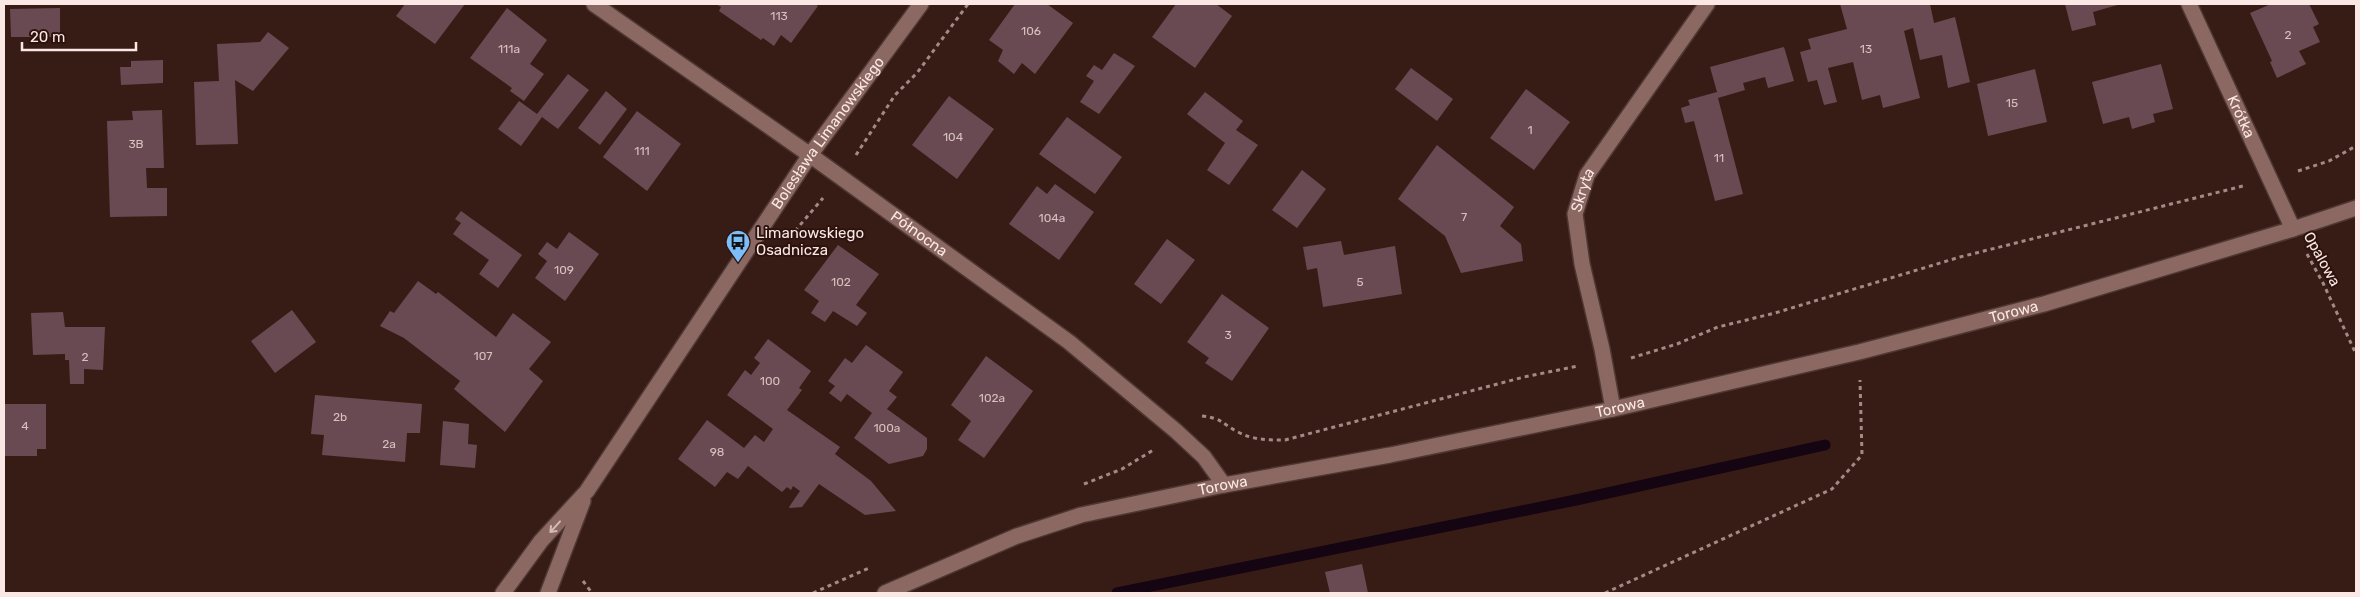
<svg xmlns="http://www.w3.org/2000/svg" width="2360" height="597" viewBox="0 0 2360 597" font-family="Rubik,sans-serif">
  <style>
    .lines { fill: none; stroke-linecap: round; stroke-linejoin: round }
    .stream { stroke: #150412; stroke-width: 11 }
    .building { fill: #6a4a52 }
    .street-casing { stroke: #4f3834; stroke-width: 18 }
    .secondary-casing { stroke: #4f3834; stroke-width: 18 }
    .path { stroke: #a28b86; stroke-width: 3; stroke-dasharray: 4 4; stroke-linecap: butt }
    .street { stroke: #8b6962; stroke-width: 15 }
    .secondary { stroke: #8b6962; stroke-width: 15 }
    .oneway { stroke: #d4bbb6 }
    .labels { text-anchor: middle; stroke-width: 4; stroke-linejoin: round; paint-order: stroke }
    .number-label { font-size: 12px; fill: #d7c0bf }
    .street-label { font-size: 15px; fill: #fbe7e3; stroke: #2d130d }
    .poi-label { font-size: 15px; fill: #fbe7e3; stroke: #2d130d; text-anchor: start }
  </style>
  <rect width="100%" height="100%" fill="#371c16"/>
  <g class="lines">
    <!-- stream -->
    <path class="stream" d="M 1117,593 L 1576,500 L 1825,445"/>
  </g>
  <!-- building -->
  <path class="building" d="M 405,4 L 465,4 L 435,44 L 396,16 Z
    M 716,4 L 815,4 L 818,6 L 791,43 L 781,35 L 774,46 L 763,38 L 761,40 L 719,11 L 721,7 Z
    M 1015,4 L 1047,4 L 1073,23 L 1035,74 L 1022,63 L 1014,74 L 998,61 L 1003,50 L 989,40 Z
    M 1176,4 L 1216,4 L 1232,16 L 1195,68 L 1152,37 Z
    M 1840,4 L 1930,4 L 1934,23 L 1955,17 L 1970,82 L 1948,88 L 1942,55 L 1920,60 L 1913,28 L 1904,31 L 1920,98 L 1883,108 L 1880,95 L 1862,100 L 1853,62 L 1828,68 L 1837,102 L 1824,105 L 1817,80 L 1808,82 L 1800,52 L 1811,49 L 1808,39 L 1847,29 Z
    M 2065,4 L 2121,4 L 2093,12 L 2096,25 L 2072,31 Z
    M 2271,4 L 2309,4 L 2319,24 L 2313,27 L 2320,42 L 2299,51 L 2306,64 L 2277,78 L 2270,62 L 2272,61 L 2250,13 Z
    M 60,8 L 60,37 L 11,37 L 10,9 Z
    M 507,8 L 547,40 L 530,64 L 544,74 L 524,101 L 510,91 L 512,88 L 470,58 Z
    M 268,32 L 289,48 L 253,91 L 235,80 L 238,144 L 196,145 L 194,82 L 219,81 L 217,44 L 260,42 Z
    M 1784,47 L 1794,81 L 1768,88 L 1765,77 L 1743,83 L 1745,90 L 1718,98 L 1743,194 L 1715,201 L 1694,121 L 1685,123 L 1681,108 L 1690,105 L 1688,100 L 1717,92 L 1710,67 Z
    M 1114,53 L 1135,66 L 1099,114 L 1080,102 L 1094,81 L 1086,76 L 1094,65 L 1102,70 Z
    M 163,60 L 163,83 L 121,85 L 120,67 L 131,67 L 131,61 Z
    M 2161,64 L 2173,109 L 2153,114 L 2155,122 L 2132,129 L 2129,117 L 2103,124 L 2092,82 Z
    M 1411,68 L 1453,99 L 1437,121 L 1395,89 Z
    M 2035,69 L 2047,122 L 1988,136 L 1977,84 Z
    M 568,74 L 589,90 L 558,129 L 542,117 L 521,146 L 498,129 L 519,101 L 537,114 Z
    M 1526,89 L 1570,122 L 1534,170 L 1490,138 Z
    M 606,91 L 627,109 L 600,145 L 578,128 Z
    M 1205,92 L 1243,121 L 1236,130 L 1258,145 L 1229,185 L 1207,170 L 1225,143 L 1187,114 Z
    M 949,96 L 994,129 L 957,179 L 912,145 Z
    M 162,110 L 164,168 L 146,168 L 147,188 L 167,188 L 167,216 L 110,217 L 107,121 L 133,120 L 132,111 Z
    M 637,111 L 681,144 L 647,191 L 603,157 Z
    M 1067,117 L 1122,157 L 1095,194 L 1039,154 Z
    M 1437,145 L 1514,207 L 1500,226 L 1521,244 L 1523,261 L 1461,273 L 1445,236 L 1398,199 Z
    M 1302,170 L 1326,189 L 1297,228 L 1272,210 Z
    M 1055,184 L 1094,212 L 1059,260 L 1009,224 L 1037,186 L 1047,194 Z
    M 461,211 L 522,255 L 498,288 L 479,274 L 489,260 L 453,234 L 461,223 L 455,219 Z
    M 569,232 L 599,254 L 565,301 L 535,278 L 547,261 L 538,254 L 547,242 L 557,249 Z
    M 1167,239 L 1195,260 L 1161,304 L 1134,284 Z
    M 1341,241 L 1344,255 L 1395,246 L 1402,294 L 1323,307 L 1317,268 L 1307,270 L 1303,247 Z
    M 838,245 L 879,274 L 856,305 L 867,313 L 857,326 L 833,311 L 825,322 L 811,313 L 819,301 L 804,290 Z
    M 418,281 L 436,294 L 438,292 L 496,337 L 513,313 L 551,342 L 529,369 L 543,381 L 505,432 L 454,389 L 460,381 L 404,338 L 380,326 L 390,311 L 394,313 Z
    M 1222,294 L 1269,328 L 1232,381 L 1205,363 L 1209,358 L 1187,342 Z
    M 292,310 L 316,342 L 275,373 L 251,341 Z
    M 63,312 L 65,327 L 105,327 L 103,370 L 84,369 L 84,384 L 70,384 L 69,360 L 65,360 L 65,354 L 33,355 L 31,313 Z
    M 768,339 L 811,371 L 799,388 L 802,390 L 787,410 L 840,447 L 835,454 L 871,481 L 896,511 L 865,515 L 819,484 L 802,507 L 790,508 L 789,507 L 800,491 L 793,486 L 791,490 L 787,487 L 782,492 L 748,466 L 738,479 L 727,472 L 715,487 L 678,459 L 707,420 L 744,448 L 755,435 L 764,442 L 773,429 L 727,395 L 745,370 L 751,375 L 760,363 L 754,358 Z
    M 866,345 L 903,372 L 889,391 L 897,397 L 887,409 L 927,438 L 927,449 L 923,456 L 889,464 L 854,438 L 872,413 L 847,394 L 841,402 L 829,393 L 835,386 L 828,381 L 845,358 L 852,363 Z
    M 986,356 L 1033,391 L 984,458 L 958,440 L 971,421 L 951,405 Z
    M 315,395 L 422,404 L 420,433 L 407,433 L 405,462 L 322,455 L 324,435 L 311,434 Z
    M 4,404 L 46,404 L 46,449 L 37,449 L 37,456 L 4,456 Z
    M 443,421 L 469,424 L 468,444 L 477,445 L 475,468 L 440,465 Z
    M 1362,564 L 1368,593 L 1330,593 L 1325,572 Z"/>
  <g class="lines">
    <defs>
      <g id="street">
        <path id="s1" d="M 594,4 L 810,155 L 1069,342 L 1176,431 L 1204,457 L 1224,485"/>
        <path id="s2" d="M 2189,4 L 2293,229"/>
        <path id="s3" d="M 1613,409 L 1602,349 L 1582,264 L 1575,214 L 1587,175 L 1707,4"/>
      </g>
      <g id="secondary">
        <path id="s4" d="M 503,593 L 541,541 L 587,491 L 810,155 L 921,4"/>
        <path d="M 548,593 L 583,501"/>
        <path id="s5" d="M 885,593 L 1017,536 L 1081,515 L 1224,485 L 1390,455 L 1613,409 L 1859,352 L 2044,304 L 2293,229 L 2356,208"/>
      </g>
    </defs>
    <!-- street casing -->
    <use href="#street" class="street-casing"/>
    <!-- secondary casing -->
    <use href="#secondary" class="secondary-casing"/>
    <!-- path -->
    <path class="path" d="M 856,155 L 895,95 L 917,73 L 968,4
      M 2298,171 L 2329,161 L 2356,146
      M 795,231 L 823,198
      M 2307,254 L 2323,283 L 2356,354
      M 1631,358 L 1677,344 L 1718,327 L 1775,313 L 1960,257 L 2243,186
      M 1202,416 C 1222,418 1222,424 1238,432 C 1253,440 1268,440 1285,440 L 1524,377 L 1578,366
      M 1084,484 L 1122,469 L 1155,449
      M 583,581 L 592,593
      M 813,593 L 869,568
      M 1605,593 L 1832,489 L 1862,455 L 1860,380"/>
    <!-- street -->
    <use href="#street" class="street"/>
    <!-- secondary -->
    <use href="#secondary" class="secondary"/>
  </g>
  <!-- one-way arrows -->
  <defs><path id="oneway-shaft" d="M-6 0H5M1.5-3L5.5 0L1.5 3" fill="none" stroke-width="1.6" stroke-linecap="round" stroke-linejoin="round" transform="scale(1.25)"/></defs>
  <use class="oneway" href="#oneway-shaft" transform="translate(555 527) rotate(132)"/>
  <!-- icons -->
  <defs>
    <symbol id="bus-pin" viewBox="-11 -11 22 30"><path d="M0 17L-7.5 6A9.5 9.5 0 1 1 7.5 6Z" fill="#7cbef9" stroke="#2d130d"/><path d="M-5-6H5V4H4V6H2V4H-2V6H-4V4H-5ZM-3.5-4V0h7V-4ZM-3.5 1.2v1.5H-2V1.2ZM2 1.2v1.5H3.5V1.2Z" fill="#111"/></symbol>
  </defs>
  <g fill-rule="evenodd">
    <use href="#bus-pin" x="724" y="228" width="28" height="38"/>
  </g>
  <g class="labels">
    <!-- number labels -->
    <g class="number-label">
      <text x="779" y="20">113</text>
      <text x="1031" y="35">106</text>
      <text x="2288" y="39">2</text>
      <text x="509" y="53">111a</text>
      <text x="1866" y="53">13</text>
      <text x="2012" y="107">15</text>
      <text x="1530" y="134">1</text>
      <text x="953" y="141">104</text>
      <text x="136" y="148">3B</text>
      <text x="642" y="155">111</text>
      <text x="1719" y="162">11</text>
      <text x="1464" y="221">7</text>
      <text x="1052" y="222">104a</text>
      <text x="564" y="274">109</text>
      <text x="841" y="286">102</text>
      <text x="1360" y="286">5</text>
      <text x="1228" y="339">3</text>
      <text x="483" y="360">107</text>
      <text x="85" y="361">2</text>
      <text x="770" y="385">100</text>
      <text x="992" y="402">102a</text>
      <text x="340" y="421">2b</text>
      <text x="25" y="430">4</text>
      <text x="887" y="432">100a</text>
      <text x="389" y="448">2a</text>
      <text x="717" y="456">98</text>
    </g>
    <!-- street labels -->
    <g class="street-label">
      <text dy="5" stroke="none"><textPath href="#s2" startOffset="124">Krótka</textPath></text>
      <text dy="5" stroke="none"><textPath href="#s4" startOffset="564">Bolesława Limanowskiego</textPath></text>
      <text dy="5" stroke="none"><textPath href="#s3" startOffset="224">Skryta</textPath></text>
      <text dy="5" stroke="none"><textPath href="#s1" startOffset="398">Północna</textPath></text>
      <text transform="translate(2322 259) rotate(61)" y="5">Opalowa</text>
      <text dy="5" stroke="none"><textPath href="#s5" startOffset="1166">Torowa</textPath></text>
      <text dy="5" stroke="none"><textPath href="#s5" startOffset="761">Torowa</textPath></text>
      <text dy="5" stroke="none"><textPath href="#s5" startOffset="356">Torowa</textPath></text>
    </g>
    <!-- poi labels -->
    <g class="poi-label">
      <text x="756" y="238">Limanowskiego<tspan x="756" dy="17">Osadnicza</tspan></text>
    </g>
  </g>
  <!-- border -->
  <rect width="2360" height="597" fill="none" stroke="#fbe7e3" stroke-width="10"/>
  <!-- scale -->
  <path d="M22 42v8h114v-8" fill="none" stroke="#fbe7e3" stroke-width="2.5"/>
  <text x="30" y="42" font-size="15" fill="#fbe7e3" stroke="#2d130d" stroke-width="4" paint-order="stroke">20 m</text>
</svg>
